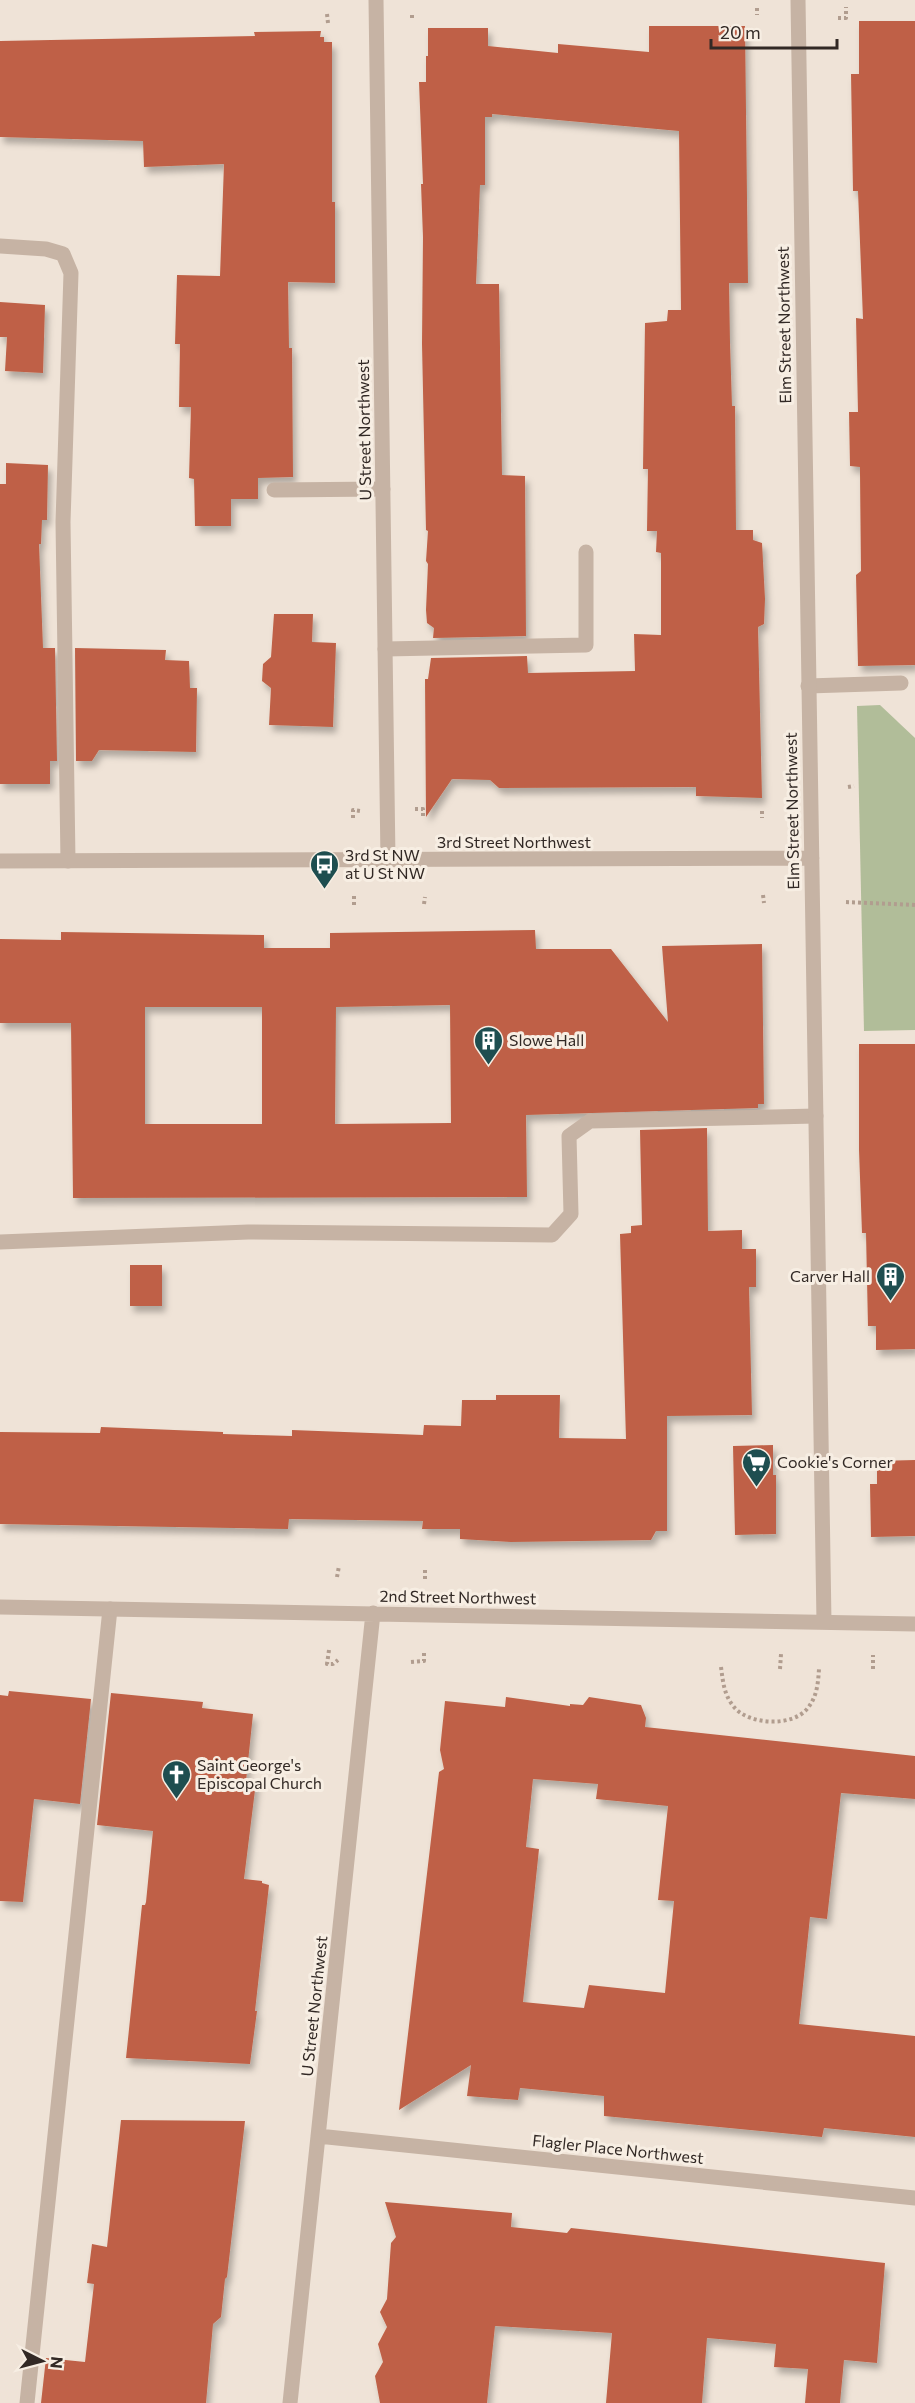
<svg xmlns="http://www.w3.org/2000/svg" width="915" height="2403" viewBox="0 0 915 2403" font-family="Commissioner,sans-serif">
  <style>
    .green { fill: #b1bd99 }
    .building { fill: #bf6146; fill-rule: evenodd; filter: url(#shadow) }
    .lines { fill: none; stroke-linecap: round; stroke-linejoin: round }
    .path { stroke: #b19d8f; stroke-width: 4; stroke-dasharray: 3 3; stroke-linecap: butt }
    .lane { stroke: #c6b3a4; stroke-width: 15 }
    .street { stroke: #c6b3a4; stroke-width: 15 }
    .labels { text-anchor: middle; stroke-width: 6; stroke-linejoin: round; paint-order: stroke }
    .street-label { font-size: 16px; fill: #322925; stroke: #f7eee3 }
    .poi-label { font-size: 16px; fill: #322925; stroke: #f7eee3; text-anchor: start }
  </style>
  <defs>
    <filter id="shadow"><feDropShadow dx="3.5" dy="6" stdDeviation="3" flood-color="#0004"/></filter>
  </defs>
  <rect width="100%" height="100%" fill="#efe3d7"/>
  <!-- green -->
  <path class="green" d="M 880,705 L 915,738 L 915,1030 L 864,1031 L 857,706 Z"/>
  <!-- building -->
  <path class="building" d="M 859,21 L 915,21 L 915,665 L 858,666 L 856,575 L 861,571 L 860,473 L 860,467 L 850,466 L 849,412 L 858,412 L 856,318 L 863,319 L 858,191 L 853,191 L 851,74 L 859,74 Z
    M 649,26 L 745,26 L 748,283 L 729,283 L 730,343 L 732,406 L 735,406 L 736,530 L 753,530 L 753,540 L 762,543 L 765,599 L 764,624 L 758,627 L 762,798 L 696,796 L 696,787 L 499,788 L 490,780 L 452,779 L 426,817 L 425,679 L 428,679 L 431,658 L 527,656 L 528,673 L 635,671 L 634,634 L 661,635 L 661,553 L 656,552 L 657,531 L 647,531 L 648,469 L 643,469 L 645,323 L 667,321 L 668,310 L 681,310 L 679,131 L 492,114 L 492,117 L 485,117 L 485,185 L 480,185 L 476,284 L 499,284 L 502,475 L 525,476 L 526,636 L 433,638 L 434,628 L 427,623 L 426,610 L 428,564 L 426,561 L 428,531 L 426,530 L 422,344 L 423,237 L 421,184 L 423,184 L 419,82 L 426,82 L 426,56 L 428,56 L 428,28 L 488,28 L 488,46 L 558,53 L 558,44 L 649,52 Z
    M 321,31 L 320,37 L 324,37 L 324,42 L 332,42 L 332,202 L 335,202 L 335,283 L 288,282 L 289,348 L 292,348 L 293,477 L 258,478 L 258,499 L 231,499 L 231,526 L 195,526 L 194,479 L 189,478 L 191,407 L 179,407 L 180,344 L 175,344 L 177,275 L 220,276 L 224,164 L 144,167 L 143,141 L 0,137 L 0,41 L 255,36 L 254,32 Z
    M 0,302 L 45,305 L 43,373 L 5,371 L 7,337 L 0,337 Z
    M 6,463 L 48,465 L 47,520 L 42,520 L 41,544 L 39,544 L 43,648 L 55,648 L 57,761 L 50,761 L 50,784 L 0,784 L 0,484 L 6,484 Z
    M 274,614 L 313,614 L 312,642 L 336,643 L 333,727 L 269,725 L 271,688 L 262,681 L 263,664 L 271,657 Z
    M 75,648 L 166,650 L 165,660 L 189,661 L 190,688 L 197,688 L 196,752 L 99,750 L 92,761 L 76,761 Z
    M 535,930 L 536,949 L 611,949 L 668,1022 L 662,946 L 762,944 L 764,1104 L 758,1104 L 758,1108 L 526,1115 L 527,1197 L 73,1198 L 71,1023 L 0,1023 L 0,939 L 61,940 L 61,932 L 264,935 L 264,948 L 330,948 L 330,933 ZM 450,1005 L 451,1123 L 335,1124 L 336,1007 ZM 145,1007 L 262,1007 L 262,1124 L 145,1124 Z
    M 859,1044 L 915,1044 L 915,1349 L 876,1350 L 876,1326 L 868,1326 L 866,1233 L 862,1233 L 859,1150 Z
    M 707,1128 L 708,1231 L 742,1230 L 742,1249 L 756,1249 L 756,1287 L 749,1287 L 752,1415 L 667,1416 L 667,1531 L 656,1531 L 651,1540 L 511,1542 L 460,1539 L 460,1529 L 422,1529 L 423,1521 L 289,1519 L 288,1529 L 0,1524 L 0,1432 L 100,1433 L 101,1427 L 223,1432 L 223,1434 L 292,1436 L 292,1430 L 423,1435 L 424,1425 L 461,1426 L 462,1400 L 496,1400 L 496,1395 L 560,1395 L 559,1438 L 626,1439 L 620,1234 L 631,1233 L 631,1226 L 642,1225 L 640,1130 Z
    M 130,1265 L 162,1265 L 162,1306 L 130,1306 Z
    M 773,1445 L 773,1475 L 776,1475 L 776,1534 L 735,1535 L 733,1446 Z
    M 915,1460 L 915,1536 L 871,1537 L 870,1484 L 877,1484 L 877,1461 Z
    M 9,1691 L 91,1699 L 80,1804 L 34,1799 L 23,1902 L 0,1901 L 0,1695 L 8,1696 Z
    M 111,1693 L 203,1702 L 202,1708 L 253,1714 L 246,1781 L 256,1782 L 244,1879 L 262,1881 L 262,1883 L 269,1885 L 255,2011 L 257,2011 L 250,2064 L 126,2058 L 142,1905 L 145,1905 L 146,1902 L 153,1831 L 97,1825 Z
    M 506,1697 L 570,1706 L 570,1704 L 583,1705 L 589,1697 L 641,1705 L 646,1718 L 645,1727 L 915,1756 L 915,1799 L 841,1793 L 827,1919 L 810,1917 L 799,2024 L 915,2036 L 915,2137 L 824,2128 L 822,2137 L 604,2116 L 604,2096 L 520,2088 L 518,2100 L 467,2096 L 471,2065 L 399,2110 L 439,1772 L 444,1769 L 440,1750 L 445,1701 L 505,1707 ZM 533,1779 L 598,1784 L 596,1799 L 668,1806 L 658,1900 L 674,1901 L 665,1993 L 589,1985 L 584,2008 L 523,2002 L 539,1849 L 526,1847 Z
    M 121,2120 L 245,2121 L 227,2277 L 225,2279 L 221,2317 L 213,2324 L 206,2403 L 41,2403 L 46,2358 L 85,2362 L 94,2284 L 87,2283 L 92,2244 L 107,2247 Z
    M 385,2202 L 512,2213 L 511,2227 L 567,2233 L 571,2228 L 885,2263 L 877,2363 L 844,2360 L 840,2403 L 805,2403 L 808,2369 L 774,2367 L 776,2344 L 707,2338 L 702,2403 L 606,2403 L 612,2333 L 495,2326 L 487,2403 L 380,2403 L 375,2376 L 383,2362 L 378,2344 L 387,2327 L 380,2312 L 387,2299 L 391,2243 L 396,2237 Z"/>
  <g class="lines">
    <!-- path -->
    <path class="path" d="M 757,8 L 757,15
      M 327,14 L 328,23
      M 412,15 L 412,20
      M 838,18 L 846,18 L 846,7
      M 848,787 L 854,786
      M 415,809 L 423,809 L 423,817
      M 762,811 L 762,818
      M 353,818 L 353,810 L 360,811
      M 763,895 L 764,903
      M 354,896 L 354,905
      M 846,902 L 915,905
      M 424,904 L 425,897
      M 337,1577 L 339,1566
      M 425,1579 L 425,1568
      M 329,1650 L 327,1664 L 333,1664 L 338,1660
      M 411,1662 L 424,1661 L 424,1652
      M 721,1667 C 723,1682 724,1695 734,1707 C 749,1725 792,1727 807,1709 C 817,1697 818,1684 819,1669
      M 780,1669 L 781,1654
      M 873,1669 L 873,1655"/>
    <!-- lane -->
    <path class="lane" d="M 0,246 L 46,249 L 63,254 L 71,273 L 63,522 L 68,861
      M 274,490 L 383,489
      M 385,649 L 586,645 L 586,552
      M 808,686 L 901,683
      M 0,1242 L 248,1232 L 552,1235 L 571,1214 L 569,1136 L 590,1121 L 816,1116
      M 27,2403 L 110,1609"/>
    <!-- street -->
    <path class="street" d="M 376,0 L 388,860
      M 798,0 L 824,1622
      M 0,861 L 812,858
      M 0,1607 L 915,1624
      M 318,2136 L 915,2198
      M 290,2403 L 373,1613"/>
  </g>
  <!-- icons -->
  <defs>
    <symbol id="bus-pin" viewBox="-11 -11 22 30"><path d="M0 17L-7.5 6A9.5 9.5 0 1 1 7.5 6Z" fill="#1e4e50" stroke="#f7eee3"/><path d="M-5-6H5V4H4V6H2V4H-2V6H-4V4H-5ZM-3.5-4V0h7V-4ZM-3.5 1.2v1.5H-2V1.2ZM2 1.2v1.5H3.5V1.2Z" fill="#fff"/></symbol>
    <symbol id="building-pin" viewBox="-11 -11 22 30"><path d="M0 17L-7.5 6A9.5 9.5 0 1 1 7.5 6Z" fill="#1e4e50" stroke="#f7eee3"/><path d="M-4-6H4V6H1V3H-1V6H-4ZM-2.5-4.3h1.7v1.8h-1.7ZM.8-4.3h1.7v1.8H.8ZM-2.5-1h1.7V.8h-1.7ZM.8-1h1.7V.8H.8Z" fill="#fff"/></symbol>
    <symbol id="supermarket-pin" viewBox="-11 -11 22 30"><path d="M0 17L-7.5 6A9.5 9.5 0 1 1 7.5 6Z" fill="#1e4e50" stroke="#f7eee3"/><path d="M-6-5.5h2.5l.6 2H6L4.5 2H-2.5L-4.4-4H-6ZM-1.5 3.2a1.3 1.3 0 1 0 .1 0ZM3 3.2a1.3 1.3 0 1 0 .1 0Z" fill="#fff"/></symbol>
    <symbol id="church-pin" viewBox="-11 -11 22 30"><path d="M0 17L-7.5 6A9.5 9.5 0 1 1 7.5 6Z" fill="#1e4e50" stroke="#f7eee3"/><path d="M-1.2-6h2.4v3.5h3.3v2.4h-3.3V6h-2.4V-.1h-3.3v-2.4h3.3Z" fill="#fff"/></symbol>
  </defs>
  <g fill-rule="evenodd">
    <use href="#bus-pin" x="308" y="848" width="33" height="45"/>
    <use href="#building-pin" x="472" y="1024" width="33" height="45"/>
    <use href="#building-pin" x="874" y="1260" width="33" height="45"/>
    <use href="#supermarket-pin" x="740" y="1446" width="33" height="45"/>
    <use href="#church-pin" x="160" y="1758" width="33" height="45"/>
  </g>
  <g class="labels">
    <!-- street labels -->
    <g class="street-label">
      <text transform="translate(784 325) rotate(-91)" y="6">Elm Street Northwest</text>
      <text transform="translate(364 430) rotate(-91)" y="6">U Street Northwest</text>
      <text transform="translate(792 811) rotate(-91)" y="6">Elm Street Northwest</text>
      <text x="514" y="848">3rd Street Northwest</text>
      <text transform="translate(458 1597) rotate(1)" y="6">2nd Street Northwest</text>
      <text transform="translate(314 2006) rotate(-84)" y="6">U Street Northwest</text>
      <text transform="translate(618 2149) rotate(6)" y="6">Flagler Place Northwest</text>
    </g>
    <!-- poi labels -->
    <g class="poi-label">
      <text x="345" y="861">3rd St NW<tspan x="345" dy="18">at U St NW</tspan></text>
      <text x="509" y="1046">Slowe Hall</text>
      <text x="870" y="1282" text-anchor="end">Carver Hall</text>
      <text x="777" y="1468">Cookie's Corner</text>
      <text x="197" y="1771">Saint George's<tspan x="197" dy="18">Episcopal Church</tspan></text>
    </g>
  </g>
  <!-- north arrow -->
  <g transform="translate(42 2361) rotate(96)" stroke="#f7eee3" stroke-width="4.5" paint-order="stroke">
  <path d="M0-4.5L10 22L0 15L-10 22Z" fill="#322925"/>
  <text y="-9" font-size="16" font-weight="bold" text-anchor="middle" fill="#322925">N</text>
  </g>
  <!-- scale -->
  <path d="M711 39v9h126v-9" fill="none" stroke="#322925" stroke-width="3"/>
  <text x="720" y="39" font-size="18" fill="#322925" stroke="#f7eee3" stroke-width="4.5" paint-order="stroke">20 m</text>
</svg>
